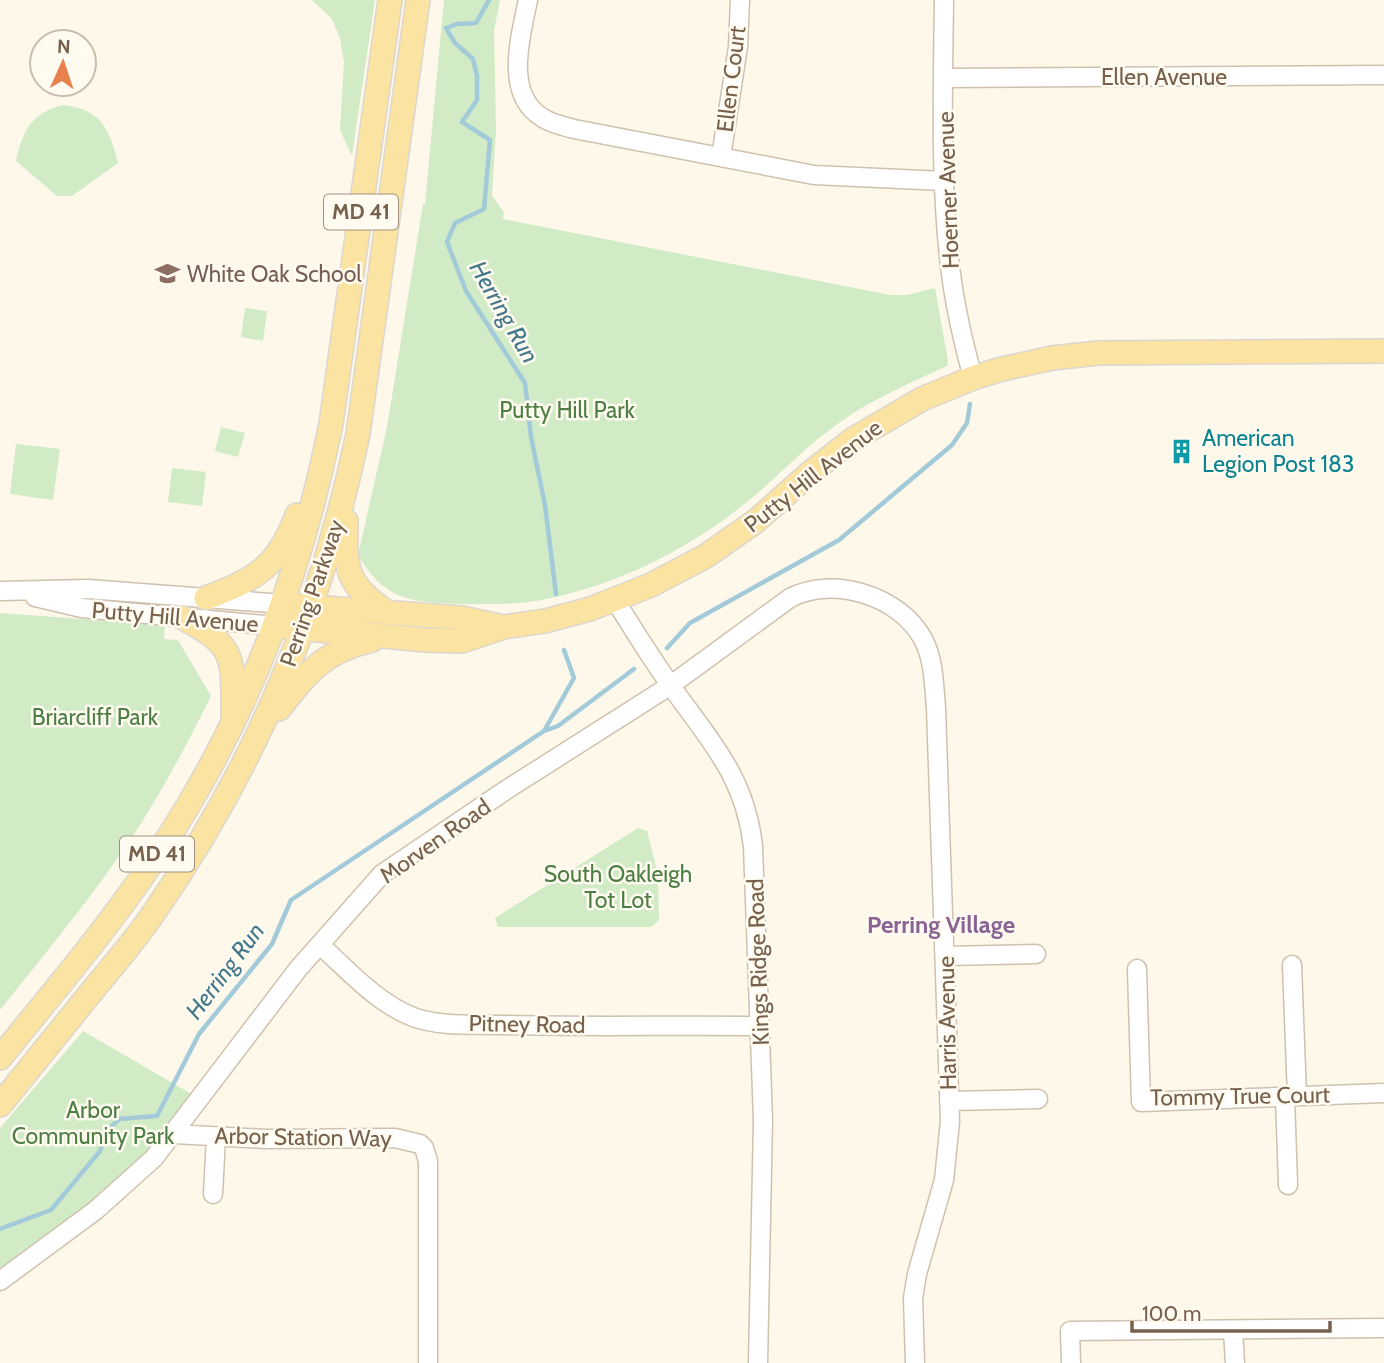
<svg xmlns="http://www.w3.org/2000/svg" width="1384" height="1363" viewBox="0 0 1384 1363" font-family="Cabin,sans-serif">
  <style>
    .green { fill: #d1ebc7 }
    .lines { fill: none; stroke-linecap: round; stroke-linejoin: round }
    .stream { stroke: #a3cad9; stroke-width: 4.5 }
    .minor-casing { stroke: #cfc1ae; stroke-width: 21 }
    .major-casing { stroke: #dcd6d0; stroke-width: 26 }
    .minor { stroke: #fff; stroke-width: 18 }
    .major { stroke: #fbe4a2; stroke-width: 23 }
    .labels { text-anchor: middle; stroke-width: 5; stroke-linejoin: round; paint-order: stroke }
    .shield { fill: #fffbf0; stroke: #a08f7d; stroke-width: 2 }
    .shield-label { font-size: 21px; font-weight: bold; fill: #78614c }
    .street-label { font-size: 23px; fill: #78614c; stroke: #fffbf0 }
    .education-label { font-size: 23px; fill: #785e54; stroke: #fffbf0; text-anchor: start }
    .park-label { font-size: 23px; fill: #4d7e43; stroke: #fffbf0 }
    .culture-label { font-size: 23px; fill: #0d838f; stroke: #fffbf0; text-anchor: start }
    .water-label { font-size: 24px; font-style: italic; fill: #45788b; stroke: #fffbf0 }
    .neighbourhood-label { font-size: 24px; font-weight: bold; fill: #8a6494; stroke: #fffbf0 }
  </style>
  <rect width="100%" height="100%" fill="#fdf8e9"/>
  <!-- green -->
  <path class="green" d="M 312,0 L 375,0 L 352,156 L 340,130 L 344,62 L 340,38 L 332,19 Z
    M 444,0 L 500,0 L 494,31 L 496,129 L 492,196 L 504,212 L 503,219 L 890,295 L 907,295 L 935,288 L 948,361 L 947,366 C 910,383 872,399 839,423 C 808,444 783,472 754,496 C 693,548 615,587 536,601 C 511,605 486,604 461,604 C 411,602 385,601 358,555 L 387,427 L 423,204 L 425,204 Z
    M 62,105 C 100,108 110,129 118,163 L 72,196 L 57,196 L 16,161 C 23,130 31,114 62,105 Z
    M 245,308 L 267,311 L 263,341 L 241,337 Z
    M 221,427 L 245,433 L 238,457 L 215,451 Z
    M 16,444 L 60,449 L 53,500 L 10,494 Z
    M 172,468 L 206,472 L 202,506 L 168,502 Z
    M 0,613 L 165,625 L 164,639 L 178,640 L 211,696 C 183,753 152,810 115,862 C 79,913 39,961 0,1010 Z
    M 638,828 L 647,831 L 658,875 L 659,920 L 651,927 L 498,927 L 495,918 Z
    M 83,1031 L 195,1096 L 143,1169 L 0,1280 L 0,1128 Z"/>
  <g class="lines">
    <!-- stream -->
    <path class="stream" d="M 489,0 L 476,23 L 457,24 L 446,28 L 455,43 L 473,59 L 477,76 L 477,100 L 462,122 L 490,140 L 484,209 L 455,223 L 447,242 L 466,291 L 525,383 L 531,437 L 545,505 L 556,594
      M 667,648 L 690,623 L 839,540 L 952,445 L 967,423 L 970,404
      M 544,731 L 558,726 L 634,669
      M 0,1229 L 51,1210 L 100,1151 L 106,1132 L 119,1119 L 157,1116 L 199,1034 L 272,944 L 291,900 L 544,731 L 574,678 L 564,650"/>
    <defs>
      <path id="minor" d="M 528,0 C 521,35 503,95 543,118 C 552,124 564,126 574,129 L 814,175 L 944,181
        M 944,0 C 943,85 940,172 949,257 C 953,298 962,338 973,378
        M 944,78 L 1384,75
        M 721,157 L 738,47 L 740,0
        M 0,591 L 88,589 L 284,604
        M 35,597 L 82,608 L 275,626
        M 615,600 C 633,629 651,658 671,686 C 710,741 745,776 753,846 L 763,1120 L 758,1363
        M 320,945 C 348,970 377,1003 413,1017 C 440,1027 474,1024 503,1025 C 589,1027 675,1025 760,1026
        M 945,956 L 1036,954
        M 1292,965 L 1297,1096
        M 1137,969 L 1141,1102 L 1384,1093
        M 1285,1097 L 1288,1185
        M 949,1101 L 1038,1099
        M 174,1134 L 266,1139 L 395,1138 L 420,1144 L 424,1148 L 428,1161 L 428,1363
        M 213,1194 L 216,1137
        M 0,1281 L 96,1210 L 154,1158 L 298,969 L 382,874 L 506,790 L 671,685 L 790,598 C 833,575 900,596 923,639 C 934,659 934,686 936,708 L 950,1121 L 944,1180 L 917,1274 L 913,1298 L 915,1363
        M 1233,1330 L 1235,1363
        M 1071,1363 L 1070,1331 L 1384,1328"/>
      <path id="major" d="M 346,521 C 345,571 346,584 388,613
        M 206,598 C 256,579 278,567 297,515
        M 298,606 L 462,618 L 504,627
        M 183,618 C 236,646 233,657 233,714
        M 275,626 L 426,640 L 462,641 L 504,627 L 545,621 L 590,609 L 651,585 L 706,556 L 756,521 L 810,473 L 852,440 L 922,399 L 973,378 L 998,370 L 1052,358 L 1098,353 L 1384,351
        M 279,709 C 308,672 324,651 372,640
        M 0,1058 C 58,986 120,914 170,835 C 252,707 301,572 331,424 L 390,0
        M 0,1105 C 32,1065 65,1025 97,985 C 116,962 136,939 153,914 C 256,766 321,611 358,434 L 418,0"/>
    </defs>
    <!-- minor casing -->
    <use href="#minor" class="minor-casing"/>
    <!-- major casing -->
    <use href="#major" class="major-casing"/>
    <!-- minor -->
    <use href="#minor" class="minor"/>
    <!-- major -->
    <use href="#major" class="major"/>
  </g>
  <!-- icons -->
  <defs>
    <symbol id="school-bare" viewBox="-9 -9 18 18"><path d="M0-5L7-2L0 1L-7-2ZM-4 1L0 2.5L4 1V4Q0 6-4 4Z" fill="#8d6e63" stroke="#fffbf0" stroke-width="2.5" paint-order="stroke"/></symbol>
    <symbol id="building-bare" viewBox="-9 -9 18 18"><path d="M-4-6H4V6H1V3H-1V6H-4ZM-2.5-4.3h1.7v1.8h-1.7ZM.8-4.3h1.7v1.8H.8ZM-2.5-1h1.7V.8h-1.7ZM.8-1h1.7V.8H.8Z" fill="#0f9aa8" stroke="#fffbf0" stroke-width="2.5" paint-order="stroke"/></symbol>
  </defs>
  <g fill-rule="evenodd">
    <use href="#school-bare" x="150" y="256" width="35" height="35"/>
    <use href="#building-bare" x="1164" y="434" width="35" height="35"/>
  </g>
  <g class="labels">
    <!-- shield labels -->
    <g class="shield">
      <rect x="324" y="194.5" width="74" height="35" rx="5"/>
      <rect x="120" y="836.5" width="74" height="35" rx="5"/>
    </g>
    <g class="shield-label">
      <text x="361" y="219">MD 41</text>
      <text x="157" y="861">MD 41</text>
    </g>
    <!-- street labels -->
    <g class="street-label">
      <text x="1164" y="85">Ellen Avenue</text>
      <text transform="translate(731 79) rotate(-83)" y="8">Ellen Court</text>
      <text transform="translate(948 190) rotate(-92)" y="8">Hoerner Avenue</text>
      <text transform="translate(813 476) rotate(-38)" y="8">Putty Hill Avenue</text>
      <text transform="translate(312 593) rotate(-71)" y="8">Perring Parkway</text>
      <text transform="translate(175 617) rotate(5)" y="8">Putty Hill Avenue</text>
      <text transform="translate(435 841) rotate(-35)" y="8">Morven Road</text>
      <text transform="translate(758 962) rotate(-92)" y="8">Kings Ridge Road</text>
      <text transform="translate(947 1023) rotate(-91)" y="8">Harris Avenue</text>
      <text transform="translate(527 1024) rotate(1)" y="8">Pitney Road</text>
      <text transform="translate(1240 1096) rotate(-1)" y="8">Tommy True Court</text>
      <text transform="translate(303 1137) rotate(1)" y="8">Arbor Station Way</text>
    </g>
    <!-- education labels -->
    <g class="education-label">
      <text x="187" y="282">White Oak School</text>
    </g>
    <!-- park labels -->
    <g class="park-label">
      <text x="567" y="418">Putty Hill Park</text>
      <text x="95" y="725">Briarcliff Park</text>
      <text x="618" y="882">South Oakleigh<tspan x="618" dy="26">Tot Lot</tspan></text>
      <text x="93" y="1118">Arbor<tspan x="93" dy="26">Community Park</tspan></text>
    </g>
    <!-- culture labels -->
    <g class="culture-label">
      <text x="1202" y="446">American<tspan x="1202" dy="26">Legion Post 183</tspan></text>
    </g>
    <!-- water labels -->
    <g class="water-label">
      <text transform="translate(504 312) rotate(60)" y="8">Herring Run</text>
      <text transform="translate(225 971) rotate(-53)" y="8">Herring Run</text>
    </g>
    <!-- neighbourhood labels -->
    <g class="neighbourhood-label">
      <text x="941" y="933">Perring Village</text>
    </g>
  </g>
  <!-- north arrow -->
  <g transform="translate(63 63) rotate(3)"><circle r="33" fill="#fffbf0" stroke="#c9bdae" stroke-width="2"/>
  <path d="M0-5L12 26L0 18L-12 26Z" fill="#e7824e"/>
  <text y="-10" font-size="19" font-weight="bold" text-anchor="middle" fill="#78614c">N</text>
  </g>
  <!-- scale -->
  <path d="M1132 1321v10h198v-10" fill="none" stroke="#78614c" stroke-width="3.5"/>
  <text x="1142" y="1321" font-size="21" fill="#78614c" stroke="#fffbf0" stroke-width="5" paint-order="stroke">100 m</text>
</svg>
